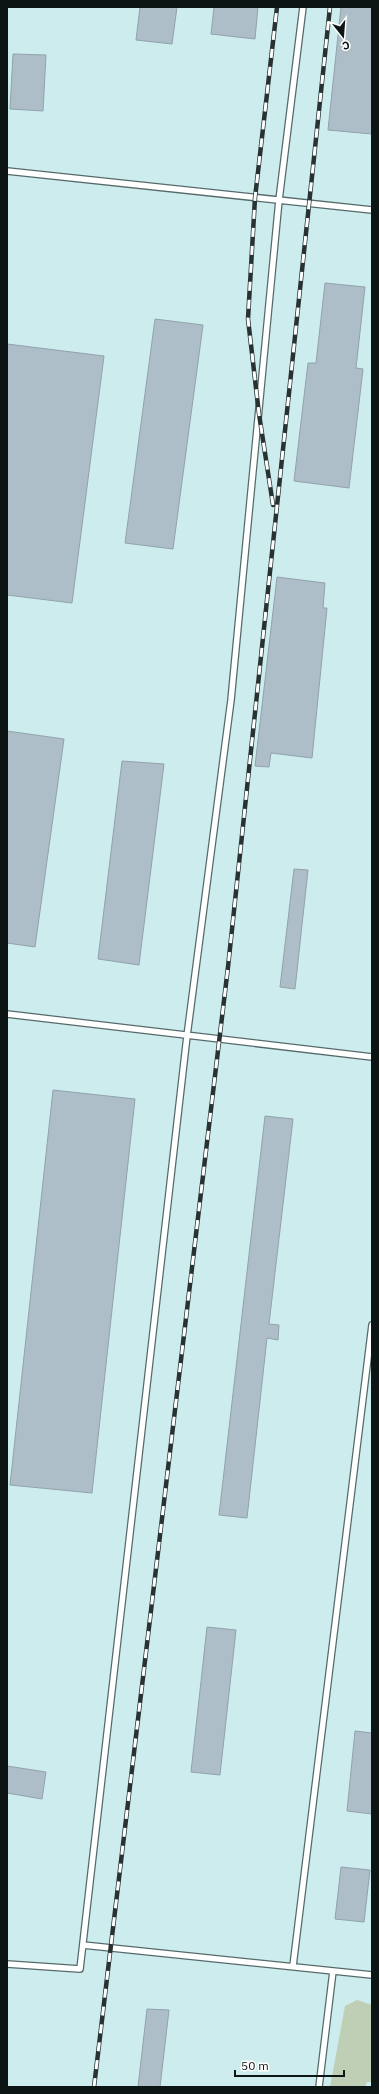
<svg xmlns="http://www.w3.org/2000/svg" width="379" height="2094" viewBox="0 0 379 2094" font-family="'IBM Plex Sans',sans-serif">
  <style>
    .built { fill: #cceced }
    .green { fill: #bfcfb5 }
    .building { fill: #adbec8; stroke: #91a2ac }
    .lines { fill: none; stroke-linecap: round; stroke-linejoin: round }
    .lane-casing { stroke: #576a6b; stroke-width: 8 }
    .lane { stroke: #fff; stroke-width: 5.5 }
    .rail-casing { stroke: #283232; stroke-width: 4.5 }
    .rail { stroke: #fff; stroke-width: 3; stroke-dasharray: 9; stroke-linecap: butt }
  </style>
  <rect width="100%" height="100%" fill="#e0f6f7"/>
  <!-- built -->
  <path class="built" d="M 7,7 L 372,7 L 372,2087 L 7,2087 Z"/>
  <!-- green -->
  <path class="green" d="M 357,2000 L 372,2005 L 372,2082 L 367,2082 L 365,2087 L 330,2087 L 345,2006 Z"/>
  <!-- building -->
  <path class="building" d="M 140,7 L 177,7 L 172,44 L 136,40 Z
    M 214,7 L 258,7 L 255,39 L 211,34 Z
    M 341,7 L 372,7 L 372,134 L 328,130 Z
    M 13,54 L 46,55 L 43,111 L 10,109 Z
    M 325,283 L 365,287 L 356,368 L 363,369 L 349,488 L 294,481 L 308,363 L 316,363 Z
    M 155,319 L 203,325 L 173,549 L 125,543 Z
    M 7,344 L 104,356 L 72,603 L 7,595 Z
    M 277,577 L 325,583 L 323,608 L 327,608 L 312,758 L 271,753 L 269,767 L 255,766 Z
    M 7,731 L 64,739 L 35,947 L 7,943 Z
    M 122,761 L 164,764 L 139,965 L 98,959 Z
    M 294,869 L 308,870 L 295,989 L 280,987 Z
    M 53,1090 L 135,1099 L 92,1493 L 10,1485 Z
    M 265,1116 L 293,1119 L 269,1324 L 279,1325 L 278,1340 L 267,1338 L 247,1518 L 219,1515 Z
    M 207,1627 L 236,1630 L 220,1775 L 191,1772 Z
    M 355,1731 L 372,1733 L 372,1814 L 347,1811 Z
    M 7,1766 L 46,1772 L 42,1799 L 7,1793 Z
    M 341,1867 L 370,1870 L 364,1922 L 335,1919 Z
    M 147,2009 L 169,2010 L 160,2087 L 138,2087 Z"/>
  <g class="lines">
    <defs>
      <path id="lane" d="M 7,171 L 372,210
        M 7,1014 L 372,1057
        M 83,1945 L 372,1975
        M 7,1964 L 80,1969 L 187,1036 L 231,700 L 279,200 L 303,7
        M 293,1966 L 372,1325
        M 319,2087 L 333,1971"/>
    </defs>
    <!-- lane casing -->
    <use href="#lane" class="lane-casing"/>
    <!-- lane -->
    <use href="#lane" class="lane"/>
    <defs>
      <path id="rail" d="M 273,505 L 259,414 L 248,319 L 255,198 L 277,7
        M 94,2087 L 228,967 L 330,7"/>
    </defs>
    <!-- rail casing -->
    <use href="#rail" class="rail-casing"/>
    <!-- rail -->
    <use href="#rail" class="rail"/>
  </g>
  <!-- border -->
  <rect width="379" height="2094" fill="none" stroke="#0c1414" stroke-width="16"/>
  <!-- north arrow -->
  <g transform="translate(343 36) rotate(163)" stroke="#ffffff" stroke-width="3" paint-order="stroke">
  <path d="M0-3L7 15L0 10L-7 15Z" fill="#0c1414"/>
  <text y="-6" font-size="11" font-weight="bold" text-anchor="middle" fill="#0c1414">С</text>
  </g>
  <!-- scale -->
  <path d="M235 2070v6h109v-6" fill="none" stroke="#0c1414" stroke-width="2"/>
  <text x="241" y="2070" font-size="12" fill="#0c1414" stroke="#ffffff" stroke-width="3" paint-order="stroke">50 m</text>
</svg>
